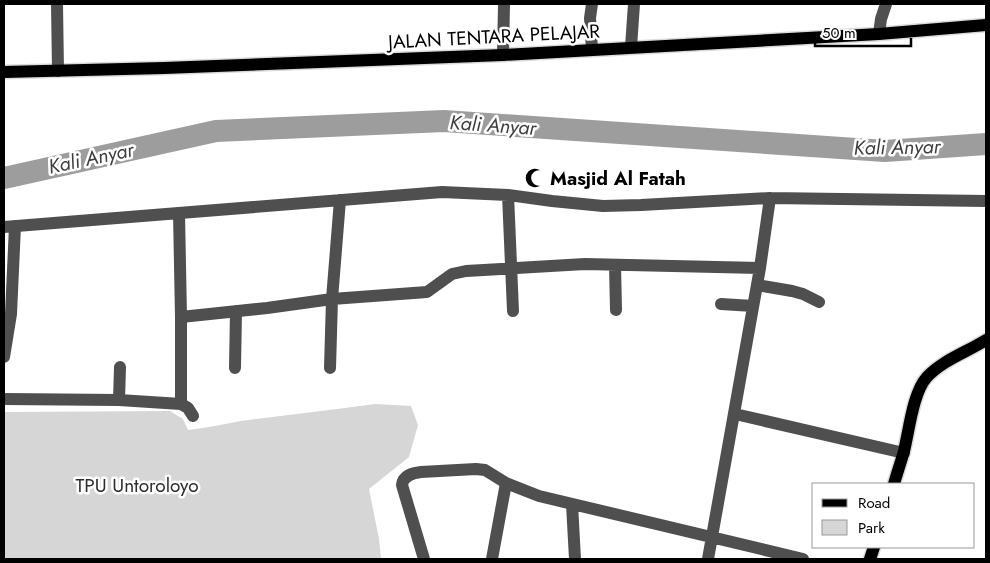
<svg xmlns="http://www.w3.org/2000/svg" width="990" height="563" viewBox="0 0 990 563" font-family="Jost,sans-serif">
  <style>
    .green { fill: #d6d6d6 }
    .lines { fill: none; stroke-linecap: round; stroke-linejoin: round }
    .river { stroke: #9d9d9d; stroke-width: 22 }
    .major-casing { stroke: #dbdbdb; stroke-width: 15 }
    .minor { stroke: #4f4f4f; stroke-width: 12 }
    .major { stroke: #000; stroke-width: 12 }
    .labels { text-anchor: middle; stroke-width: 5; stroke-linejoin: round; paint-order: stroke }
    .street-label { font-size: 19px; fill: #000; stroke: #fff }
    .poi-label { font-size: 19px; font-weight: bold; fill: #000; stroke: #fff; text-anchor: start }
    .park-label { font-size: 19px; fill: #2d2d2d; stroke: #fff }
    .water-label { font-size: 20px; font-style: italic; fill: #3e3e3e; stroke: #fff }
  </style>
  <rect width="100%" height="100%" fill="#fff"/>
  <!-- green -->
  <path class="green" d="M 375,404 L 411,406 L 418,425 L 409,457 L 369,489 L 379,539 L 381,559 L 5,559 L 5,412 L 170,411 L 183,419 L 188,430 C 206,428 223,424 241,421 C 286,415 331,410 375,404 Z"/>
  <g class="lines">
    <!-- river -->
    <path class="river" d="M 4,178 L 216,131 L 444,121 L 885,151 L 986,144"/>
    <defs>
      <path id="major" d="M 4,72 L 164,68 L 503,55 L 879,34 L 986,25
        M 894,484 C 897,473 901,462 904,451 C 909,431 913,392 927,377 C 943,360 967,352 986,340
        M 870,559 L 874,547"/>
    </defs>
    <!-- major casing -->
    <use href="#major" class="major-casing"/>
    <!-- minor -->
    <path class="minor" d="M 57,4 L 58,71
      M 592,4 L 590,18 L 592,50
      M 879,34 L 881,19 L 886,4
      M 631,47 L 634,4
      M 503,55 L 504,4
      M 508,195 L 513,311
      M 179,213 L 181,317 L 181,404
      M 4,227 L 442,192 L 508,195 L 552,201 L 603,206 L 641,205 L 770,198 L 986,201
      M 615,265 L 616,310
      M 757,285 L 792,291 L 803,294 L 819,302
      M 721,304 L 753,306
      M 181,317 L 267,308 L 332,299 L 427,292 L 452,274 L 466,271 L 585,264 L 760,268
      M 4,357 L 11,314 L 15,226
      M 235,368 L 236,311
      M 330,368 L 332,299 L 340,200
      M 4,399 L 119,400 L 181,404 L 188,408 L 193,416
      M 119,400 L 120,367
      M 735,414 L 904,453
      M 572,504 L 575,559
      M 424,559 L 402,485 C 403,475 413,473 421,472 L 476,469 L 485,470 L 506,483 L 539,496 L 803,559
      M 492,559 L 506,483
      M 708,559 L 760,268 L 770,198"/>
    <!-- major -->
    <use href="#major" class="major"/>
  </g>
  <!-- icons -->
  <defs>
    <symbol id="mosque-bare" viewBox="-9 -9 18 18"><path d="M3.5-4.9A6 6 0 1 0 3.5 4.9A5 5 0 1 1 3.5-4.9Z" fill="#000" stroke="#fff" stroke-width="2.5" paint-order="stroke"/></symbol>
  </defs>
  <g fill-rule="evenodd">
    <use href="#mosque-bare" x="521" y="164" width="28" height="28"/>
  </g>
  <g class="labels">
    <!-- street labels -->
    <g class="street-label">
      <text transform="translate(494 36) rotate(-3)" y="7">JALAN TENTARA PELAJAR</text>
    </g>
    <!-- poi labels -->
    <g class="poi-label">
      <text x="550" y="185">Masjid Al Fatah</text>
    </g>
    <!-- park labels -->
    <g class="park-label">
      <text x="137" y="492">TPU Untoroloyo</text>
    </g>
    <!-- water labels -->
    <g class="water-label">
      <text transform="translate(493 125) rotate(4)" y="7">Kali Anyar</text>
      <text transform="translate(897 147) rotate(-1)" y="7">Kali Anyar</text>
      <text transform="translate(91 158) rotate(-12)" y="7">Kali Anyar</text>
    </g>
  </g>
  <!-- border -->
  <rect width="990" height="563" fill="none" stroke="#000000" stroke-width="10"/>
  <!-- legend -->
  <rect x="812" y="483" width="162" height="65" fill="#ffffff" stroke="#999999"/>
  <rect x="822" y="499" width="25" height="8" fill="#000000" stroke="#999999"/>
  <text x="858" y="508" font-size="15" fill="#000000">Road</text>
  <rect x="822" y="520" width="25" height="15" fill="#d6d6d6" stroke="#999999"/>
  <text x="858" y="533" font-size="15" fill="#000000">Park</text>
  <!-- scale -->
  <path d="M815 38v8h96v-8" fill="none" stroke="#000000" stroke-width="2.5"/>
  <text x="822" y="38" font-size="15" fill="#000000" stroke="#ffffff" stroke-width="4" paint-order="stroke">50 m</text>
</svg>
